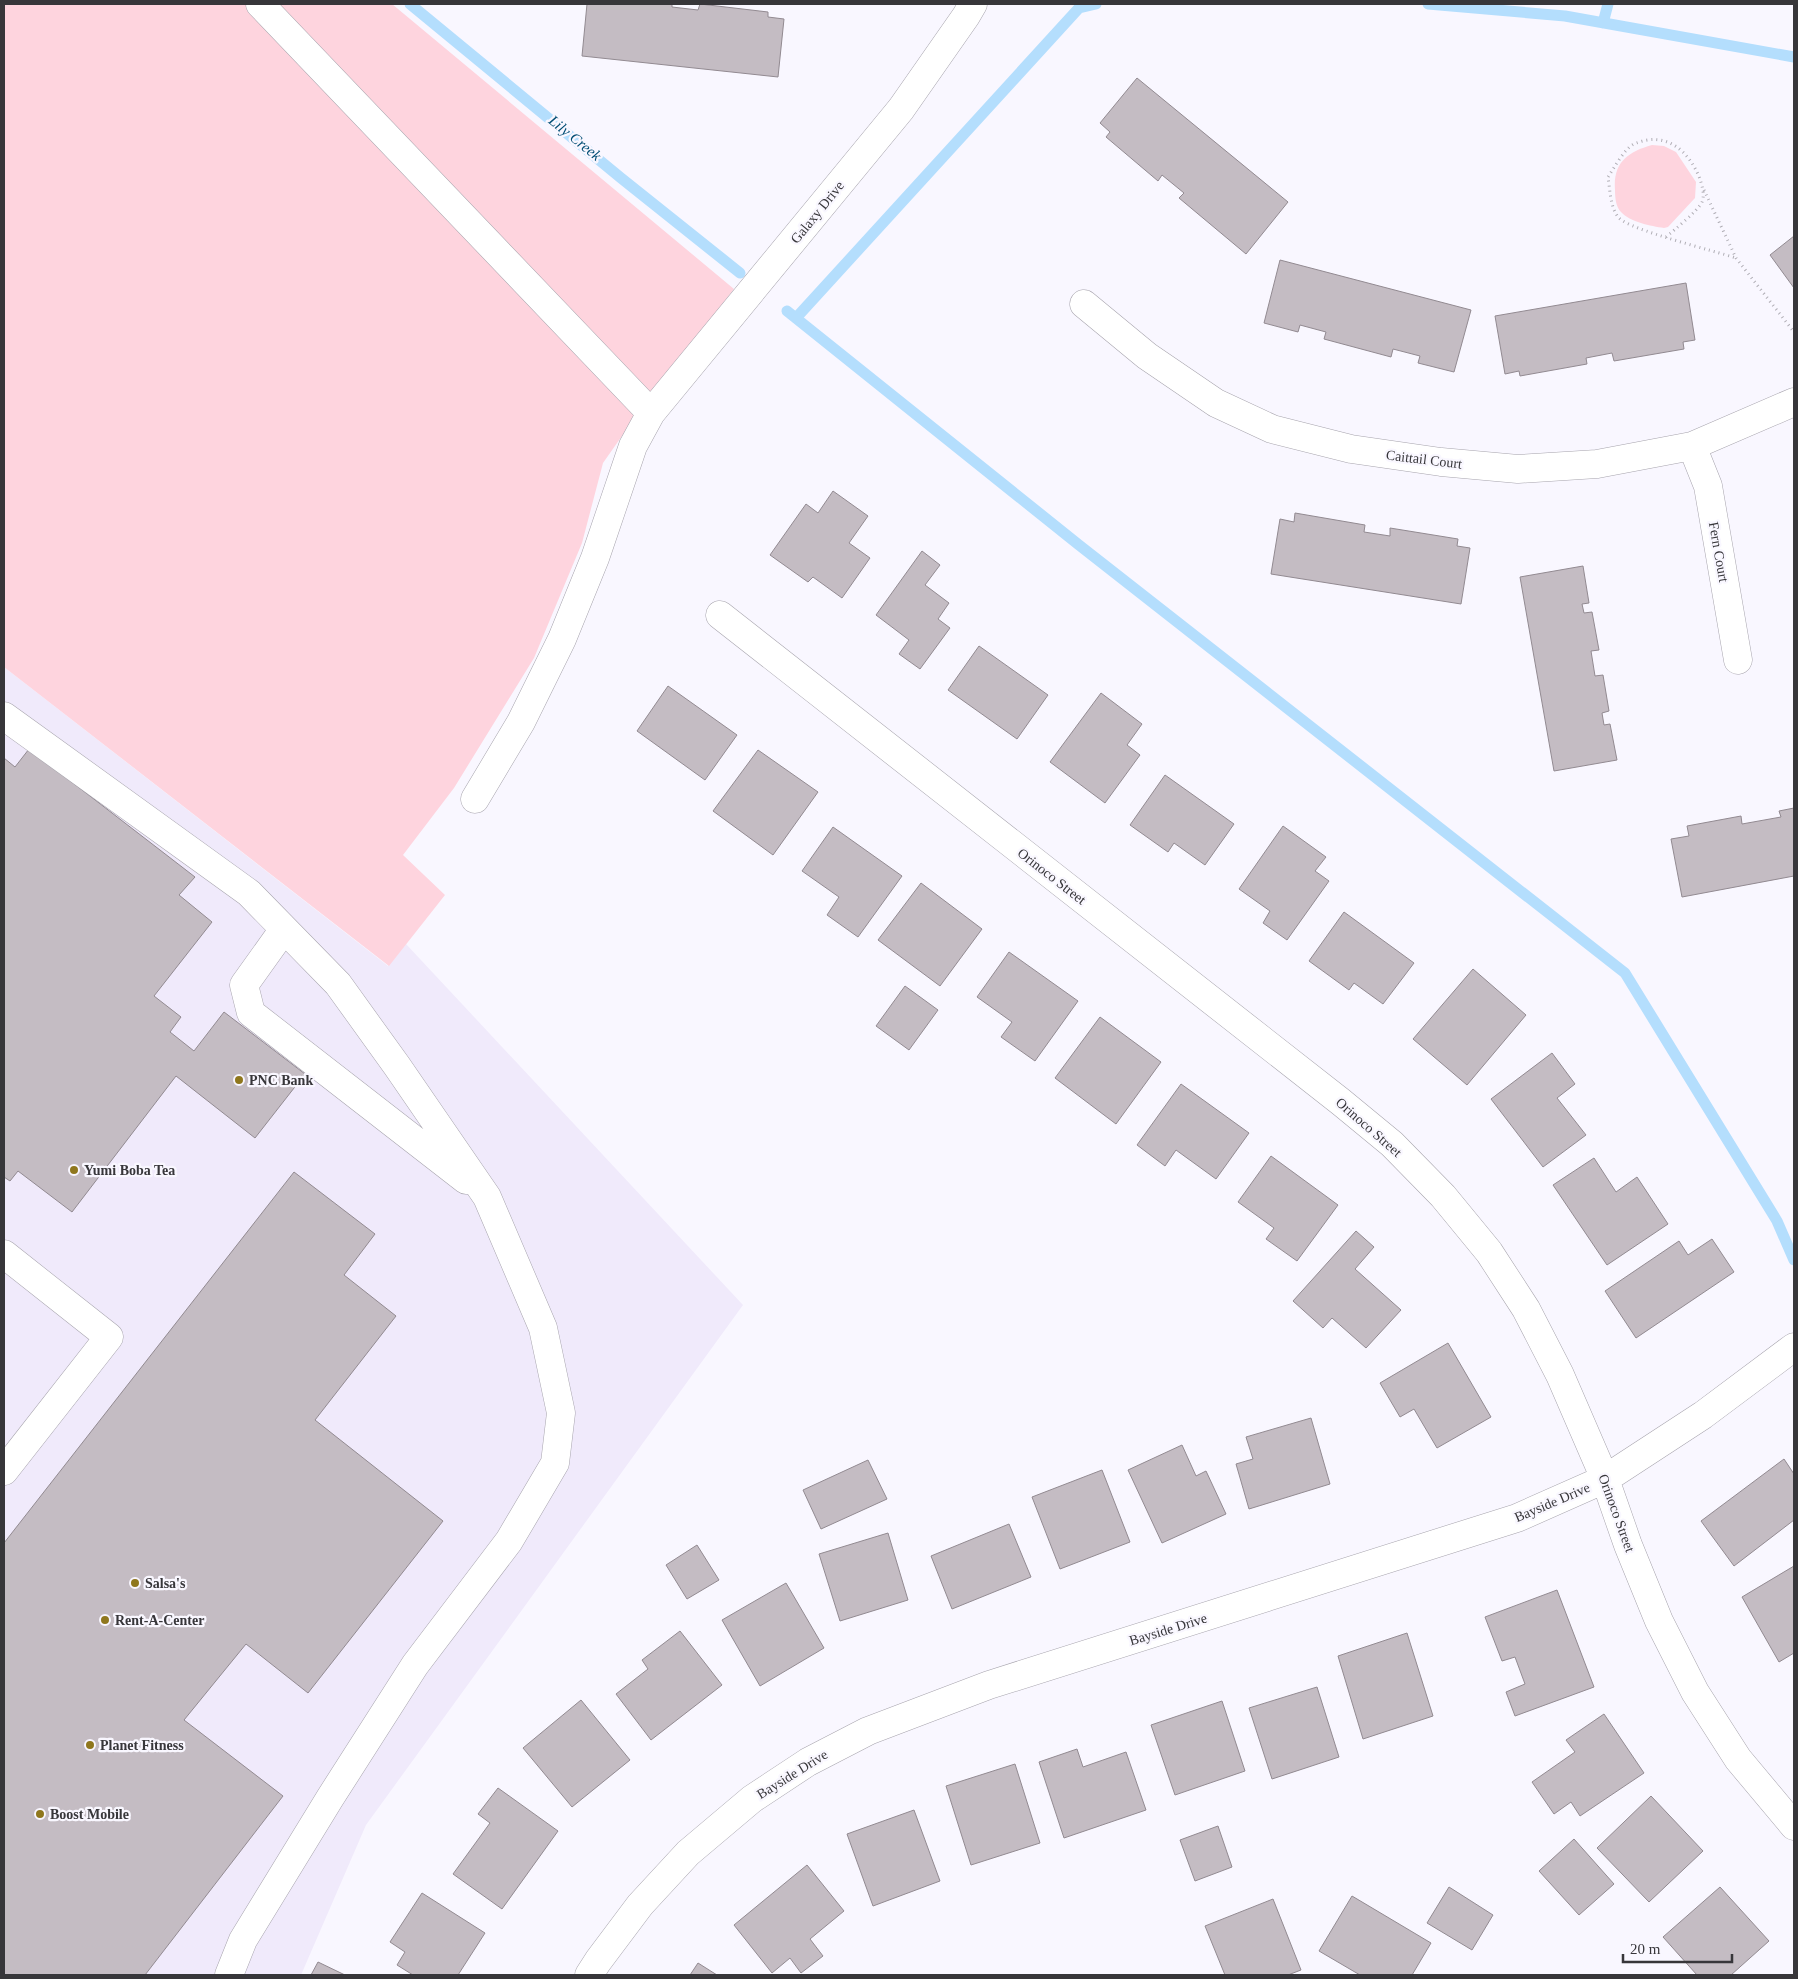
<svg xmlns="http://www.w3.org/2000/svg" width="1798" height="1979" viewBox="0 0 1798 1979" font-family="'Times New Roman',serif">
  <style>
    .built { fill: #f0eafb }
    .green { fill: #fed4de }
    .lines { fill: none; stroke-linecap: round; stroke-linejoin: round }
    .stream { stroke: #b4defd; stroke-width: 11 }
    .building { fill: #c4bcc3; stroke: #928a91 }
    .minor-casing { stroke: #a7a4ad; stroke-width: 29 }
    .path { stroke: #b0aeb5; stroke-width: 3; stroke-dasharray: 1 4; stroke-linecap: butt }
    .minor { stroke: #fff; stroke-width: 28 }
    .poi-dot { fill: #8f771d; stroke: #f9f7ff; stroke-width: 2 }
    .labels { text-anchor: middle; stroke-width: 4.5; stroke-linejoin: round; paint-order: stroke }
    .street-label { font-size: 14px; fill: #37363a; stroke: #f9f7ff }
    .poi-label { font-size: 14px; font-weight: bold; fill: #37363a; stroke: #f9f7ff; text-anchor: start }
    .water-label { font-size: 15px; font-style: italic; fill: #014d74; stroke: #f9f7ff }
  </style>
  <rect width="100%" height="100%" fill="#f9f7ff"/>
  <!-- built -->
  <path class="built" d="M 4,667 L 388,966 L 406,944 L 743,1305 L 366,1825 L 301,1975 L 4,1975 Z"/>
  <!-- green -->
  <path class="green" d="M 4,4 L 392,4 L 734,289 L 629,426 L 603,463 L 582,543 L 534,658 L 454,788 L 403,855 L 445,895 L 389,966 L 4,667 Z
    M 1652,145 L 1664,146 L 1676,152 L 1696,182 L 1695,198 L 1668,227 L 1664,228 C 1651,226 1630,222 1621,212 C 1616,207 1615,198 1615,190 C 1613,163 1627,152 1652,145 Z"/>
  <g class="lines">
    <!-- stream -->
    <path class="stream" d="M 410,4 L 621,178 L 740,273
      M 1428,4 L 1565,16 L 1794,57
      M 1603,23 L 1608,4
      M 787,311 L 1079,545 L 1625,973 L 1777,1221 L 1794,1260
      M 796,318 L 1079,8 L 1096,4"/>
  </g>
  <!-- building -->
  <path class="building" d="M 587,4 L 672,4 L 672,7 L 698,10 L 700,4 L 768,12 L 768,17 L 784,19 L 778,77 L 582,56 Z
    M 1137,78 L 1288,202 L 1246,254 L 1179,198 L 1184,193 L 1162,175 L 1158,181 L 1106,137 L 1110,132 L 1100,123 Z
    M 1794,236 L 1794,288 L 1770,255 Z
    M 1280,260 L 1471,310 L 1454,372 L 1418,363 L 1420,356 L 1393,349 L 1391,357 L 1324,339 L 1326,332 L 1300,325 L 1298,332 L 1264,323 Z
    M 1686,283 L 1695,340 L 1683,342 L 1684,349 L 1614,361 L 1612,353 L 1586,358 L 1587,364 L 1520,376 L 1519,371 L 1505,374 L 1495,316 Z
    M 833,491 L 868,516 L 849,543 L 870,558 L 842,598 L 813,577 L 808,582 L 770,555 L 806,504 L 818,513 Z
    M 1295,513 L 1365,525 L 1364,532 L 1390,536 L 1390,528 L 1458,539 L 1457,546 L 1470,548 L 1461,604 L 1271,574 L 1280,519 L 1294,522 Z
    M 922,551 L 940,565 L 925,585 L 949,603 L 938,619 L 950,628 L 920,669 L 899,654 L 909,640 L 876,615 Z
    M 1583,566 L 1589,603 L 1582,604 L 1584,613 L 1592,612 L 1599,650 L 1591,651 L 1595,676 L 1603,675 L 1609,711 L 1602,713 L 1604,725 L 1610,724 L 1617,760 L 1554,771 L 1520,577 Z
    M 979,646 L 1048,695 L 1017,739 L 948,690 Z
    M 668,686 L 737,735 L 705,780 L 637,731 Z
    M 1101,693 L 1142,724 L 1127,745 L 1140,755 L 1105,803 L 1050,762 Z
    M 29,749 L 195,877 L 179,895 L 212,922 L 154,996 L 181,1017 L 170,1032 L 194,1051 L 224,1012 L 305,1074 L 255,1138 L 176,1076 L 72,1212 L 18,1171 L 10,1181 L 4,1177 L 4,758 L 15,767 Z
    M 758,750 L 818,792 L 773,855 L 713,811 Z
    M 1165,775 L 1234,824 L 1205,865 L 1174,843 L 1168,852 L 1130,825 Z
    M 1794,808 L 1794,876 L 1682,897 L 1671,839 L 1689,836 L 1687,826 L 1741,816 L 1742,824 L 1781,817 L 1779,811 Z
    M 1283,826 L 1326,857 L 1315,871 L 1329,881 L 1287,940 L 1263,923 L 1270,911 L 1239,889 Z
    M 833,827 L 902,876 L 858,937 L 827,915 L 839,897 L 802,871 Z
    M 921,883 L 982,929 L 940,986 L 878,940 Z
    M 1344,912 L 1414,963 L 1383,1004 L 1354,983 L 1349,990 L 1309,961 Z
    M 1009,952 L 1078,1001 L 1035,1061 L 1001,1037 L 1012,1022 L 977,997 Z
    M 1473,969 L 1526,1015 L 1467,1085 L 1413,1039 Z
    M 905,986 L 938,1010 L 909,1050 L 876,1026 Z
    M 1100,1017 L 1161,1062 L 1116,1124 L 1055,1078 Z
    M 1552,1053 L 1575,1084 L 1557,1098 L 1586,1135 L 1543,1167 L 1491,1099 Z
    M 1181,1084 L 1249,1133 L 1216,1179 L 1176,1150 L 1165,1166 L 1137,1145 Z
    M 1271,1156 L 1338,1205 L 1297,1261 L 1266,1239 L 1274,1228 L 1238,1202 Z
    M 1594,1158 L 1616,1192 L 1637,1177 L 1668,1224 L 1607,1265 L 1553,1185 Z
    M 294,1172 L 375,1234 L 344,1275 L 396,1316 L 315,1420 L 443,1521 L 308,1693 L 246,1644 L 184,1720 L 283,1796 L 145,1975 L 4,1975 L 4,1543 Z
    M 1356,1231 L 1374,1247 L 1355,1269 L 1401,1310 L 1366,1348 L 1332,1318 L 1323,1328 L 1293,1301 Z
    M 1712,1239 L 1734,1272 L 1636,1338 L 1605,1291 L 1679,1241 L 1688,1255 Z
    M 1448,1343 L 1491,1417 L 1437,1448 L 1414,1409 L 1400,1417 L 1380,1383 Z
    M 1311,1418 L 1330,1484 L 1249,1509 L 1236,1464 L 1253,1459 L 1246,1437 Z
    M 1182,1445 L 1196,1476 L 1206,1471 L 1226,1514 L 1162,1543 L 1128,1470 Z
    M 1784,1459 L 1794,1474 L 1794,1520 L 1734,1566 L 1701,1521 Z
    M 868,1460 L 887,1499 L 821,1529 L 803,1490 Z
    M 1102,1470 L 1130,1542 L 1060,1569 L 1032,1497 Z
    M 1009,1524 L 1031,1577 L 952,1609 L 931,1556 Z
    M 888,1533 L 908,1600 L 840,1621 L 819,1554 Z
    M 697,1545 L 719,1580 L 687,1599 L 666,1565 Z
    M 1794,1566 L 1794,1653 L 1779,1662 L 1742,1597 Z
    M 786,1583 L 824,1648 L 760,1686 L 722,1620 Z
    M 1557,1590 L 1594,1687 L 1515,1716 L 1506,1692 L 1525,1684 L 1515,1657 L 1502,1661 L 1485,1617 Z
    M 680,1631 L 722,1685 L 651,1740 L 616,1694 L 648,1669 L 642,1660 Z
    M 1407,1633 L 1433,1716 L 1363,1739 L 1338,1656 Z
    M 1317,1687 L 1339,1757 L 1272,1779 L 1249,1708 Z
    M 581,1700 L 630,1760 L 572,1807 L 523,1748 Z
    M 1222,1701 L 1245,1771 L 1175,1795 L 1151,1725 Z
    M 1604,1714 L 1644,1773 L 1580,1816 L 1571,1802 L 1554,1814 L 1532,1782 L 1575,1752 L 1566,1740 Z
    M 1077,1749 L 1083,1767 L 1126,1752 L 1146,1810 L 1064,1838 L 1039,1762 Z
    M 1015,1764 L 1040,1843 L 971,1865 L 946,1786 Z
    M 498,1788 L 558,1831 L 502,1909 L 453,1874 L 490,1823 L 478,1814 Z
    M 1651,1796 L 1703,1851 L 1649,1902 L 1597,1848 Z
    M 914,1810 L 940,1881 L 873,1906 L 847,1834 Z
    M 1218,1826 L 1232,1867 L 1195,1881 L 1180,1840 Z
    M 1574,1839 L 1614,1884 L 1579,1915 L 1539,1871 Z
    M 807,1865 L 844,1911 L 810,1939 L 823,1956 L 801,1973 L 790,1958 L 772,1973 L 734,1925 Z
    M 1449,1887 L 1493,1915 L 1472,1950 L 1427,1923 Z
    M 1720,1887 L 1769,1941 L 1731,1975 L 1697,1975 L 1663,1937 Z
    M 422,1893 L 485,1933 L 458,1975 L 413,1975 L 397,1965 L 405,1952 L 390,1942 Z
    M 1352,1896 L 1431,1943 L 1412,1975 L 1360,1975 L 1319,1951 Z
    M 1273,1899 L 1301,1970 L 1288,1975 L 1225,1975 L 1205,1926 Z
    M 318,1962 L 345,1975 L 311,1975 Z
    M 698,1963 L 717,1975 L 690,1975 Z"/>
  <g class="lines">
    <defs>
      <path id="minor" d="M 260,4 L 651,413
        M 1084,304 L 1147,356 L 1216,403 L 1272,429 L 1351,449 L 1441,462 L 1518,469 L 1597,464 L 1692,446 L 1794,402
        M 1692,446 L 1708,486 L 1738,660
        M 720,615 L 1341,1102 L 1392,1144 L 1443,1196 L 1489,1252 L 1526,1309 L 1560,1375 L 1605,1479 L 1628,1545 L 1659,1621 L 1695,1692 L 1738,1759 L 1794,1826
        M 4,716 L 249,893 L 338,984 L 397,1066 L 487,1197 L 543,1328 L 561,1413 L 555,1463 L 509,1541 L 415,1665 L 330,1798 L 243,1940 L 229,1975
        M 475,799 L 521,722 L 562,639 L 595,558 L 633,446 L 651,413 L 901,109 L 966,16 L 973,4
        M 284,929 L 244,985 L 251,1013 L 466,1180
        M 4,1254 L 109,1337 L 4,1471
        M 589,1975 L 598,1961 L 640,1905 L 688,1853 L 752,1799 L 808,1762 L 868,1731 L 989,1685 L 1517,1518 L 1605,1479 L 1703,1415 L 1794,1347"/>
    </defs>
    <!-- minor casing -->
    <use href="#minor" class="minor-casing"/>
    <!-- path -->
    <path class="path" d="M 1704,190 L 1736,258 L 1794,332
      M 1666,237 C 1674,230 1698,211 1702,202 C 1705,194 1702,186 1700,179 C 1689,151 1666,130 1634,144 C 1625,148 1614,168 1608,177 C 1610,189 1610,208 1619,218 C 1630,230 1715,251 1736,258"/>
    <!-- minor -->
    <use href="#minor" class="minor"/>
  </g>
  <!-- markers -->
  <g class="poi-dot">
    <circle cx="239" cy="1080" r="5"/>
    <circle cx="74" cy="1170" r="5"/>
    <circle cx="135" cy="1583" r="5"/>
    <circle cx="105" cy="1620" r="5"/>
    <circle cx="90" cy="1745" r="5"/>
    <circle cx="40" cy="1814" r="5"/>
  </g>
  <g class="labels">
    <!-- street labels -->
    <g class="street-label">
      <text transform="translate(817 212) rotate(-51)" y="5">Galaxy Drive</text>
      <text transform="translate(1424 459) rotate(7)" y="5">Caittail Court</text>
      <text transform="translate(1719 552) rotate(80)" y="5">Fern Court</text>
      <text transform="translate(1052 876) rotate(38)" y="5">Orinoco Street</text>
      <text transform="translate(1369 1127) rotate(41)" y="5">Orinoco Street</text>
      <text transform="translate(1552 1502) rotate(-23)" y="5">Bayside Drive</text>
      <text transform="translate(1617 1513) rotate(70)" y="5">Orinoco Street</text>
      <text transform="translate(1168 1629) rotate(-17)" y="5">Bayside Drive</text>
      <text transform="translate(792 1774) rotate(-32)" y="5">Bayside Drive</text>
    </g>
    <!-- poi labels -->
    <g class="poi-label">
      <text x="249" y="1085">PNC Bank</text>
      <text x="84" y="1175">Yumi Boba Tea</text>
      <text x="145" y="1588">Salsa's</text>
      <text x="115" y="1625">Rent-A-Center</text>
      <text x="100" y="1750">Planet Fitness</text>
      <text x="50" y="1819">Boost Mobile</text>
    </g>
    <!-- water labels -->
    <g class="water-label">
      <text transform="translate(575 138) rotate(39)" y="5">Lily Creek</text>
    </g>
  </g>
  <!-- border -->
  <rect width="1798" height="1979" fill="none" stroke="#37363a" stroke-width="10"/>
  <!-- scale -->
  <path d="M1623 1954v8h109v-8" fill="none" stroke="#37363a" stroke-width="2.5"/>
  <text x="1630" y="1954" font-size="15" fill="#37363a" stroke="#f9f7ff" stroke-width="4" paint-order="stroke">20 m</text>
</svg>
